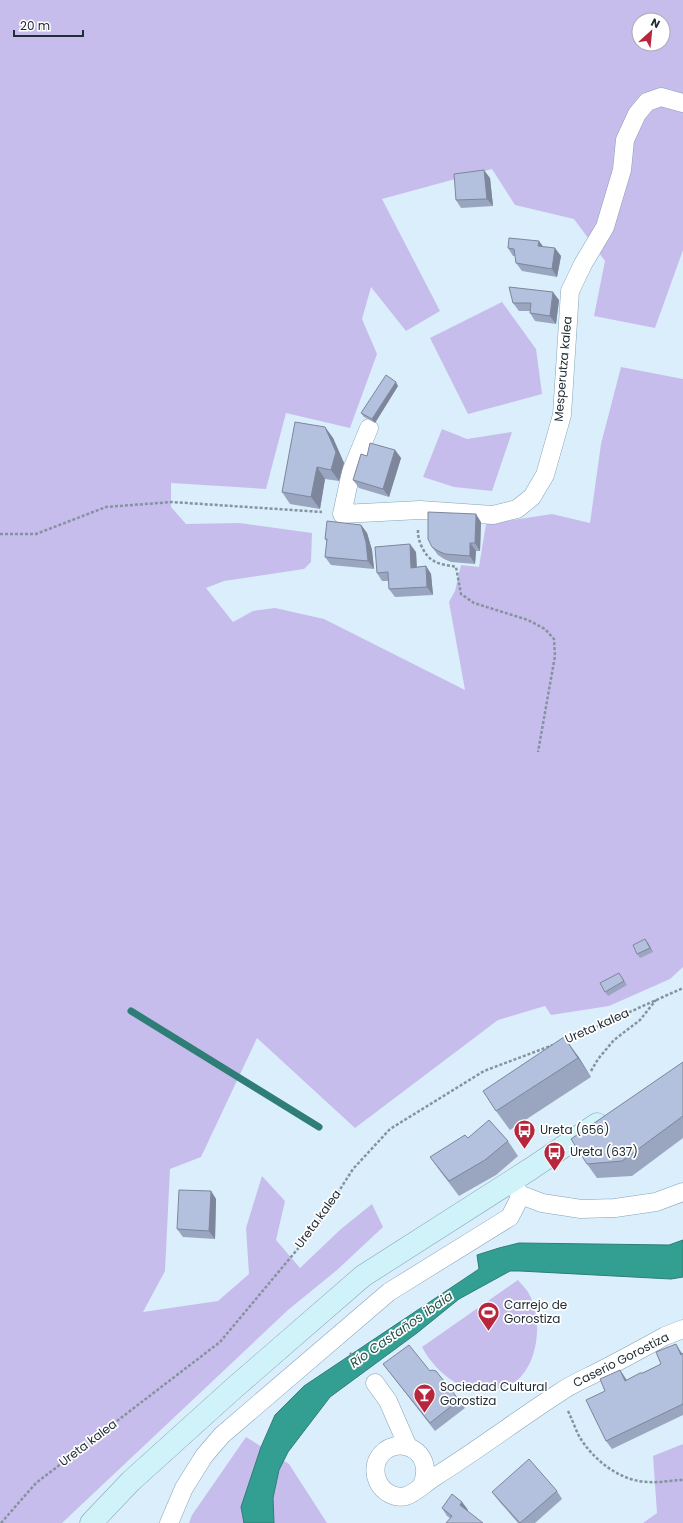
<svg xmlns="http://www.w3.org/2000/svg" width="683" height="1523" viewBox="0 0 683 1523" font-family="Poppins,sans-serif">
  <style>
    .green { fill: #c7bdec; fill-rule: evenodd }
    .water { fill: #339f93; stroke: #2e7d77 }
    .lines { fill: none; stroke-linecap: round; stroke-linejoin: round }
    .stream { stroke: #2e7d77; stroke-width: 7 }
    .street-casing { stroke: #85a3b8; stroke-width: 19 }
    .secondary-casing { stroke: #85a3b8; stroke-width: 23 }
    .path { stroke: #84939e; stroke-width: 2.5; stroke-dasharray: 3 2; stroke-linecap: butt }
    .street { stroke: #fff; stroke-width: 18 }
    .secondary { stroke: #d0f3f9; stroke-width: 22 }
    .wall { fill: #9aa5bf }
    .shaded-wall { fill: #7d869b }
    .building { fill: #b3c0de; stroke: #7d869b }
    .labels { text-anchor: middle; stroke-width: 3.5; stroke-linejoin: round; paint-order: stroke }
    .street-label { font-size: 12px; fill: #222e36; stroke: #fff }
    .poi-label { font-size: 12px; fill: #222e36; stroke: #fff; text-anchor: start }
    .water-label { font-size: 13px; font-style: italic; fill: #24524c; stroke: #fff }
  </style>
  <rect width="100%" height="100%" fill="#dbeefb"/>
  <!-- green -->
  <path class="green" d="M 0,0 L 683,0 L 683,250 L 655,328 L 594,316 L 605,261 L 574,219 L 515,205 L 492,169 L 382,199 L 440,311 L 406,331 L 371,287 L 362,319 L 377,354 L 350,428 L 286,413 L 266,489 L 171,483 L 171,507 L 186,524 L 239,523 L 312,533 L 311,562 L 304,569 L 224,581 L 206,588 L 233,622 L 253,611 L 275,608 L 324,619 L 465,690 L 449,602 L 455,591 L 461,565 L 479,567 L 486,524 L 552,514 L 590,523 L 601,444 L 621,367 L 683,379 L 683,967 L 670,979 L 609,1006 L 551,1015 L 545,1006 L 498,1020 L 355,1128 L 257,1038 L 201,1157 L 170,1169 L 165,1271 L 143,1312 L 218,1301 L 249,1274 L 246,1228 L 262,1176 L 285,1201 L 276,1240 L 300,1268 L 341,1229 L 372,1204 L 383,1227 L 337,1270 L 288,1310 L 62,1523 L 0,1523 ZM 639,20 L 663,20 L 663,44 L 639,44 Z
    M 502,302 L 536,349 L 542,394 L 468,414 L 430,338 Z
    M 442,429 L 467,439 L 512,432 L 492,491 L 454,487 L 423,477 Z
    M 518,1280 C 521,1284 527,1289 529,1294 C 543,1319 539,1364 515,1382 C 510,1385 501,1388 495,1389 C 464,1396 436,1373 422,1347 Z
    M 246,1437 L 289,1464 L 327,1523 L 189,1523 L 192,1515 Z
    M 683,1444 L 683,1523 L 643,1523 L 657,1513 L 653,1456 Z"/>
  <!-- water -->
  <path class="water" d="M 683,1240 L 683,1277 L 671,1279 L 520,1271 L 510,1271 L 459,1299 L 417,1333 L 330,1397 L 288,1452 L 279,1470 L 273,1498 L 274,1523 L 244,1523 L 241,1507 L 261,1447 L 275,1415 L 304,1386 L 479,1269 L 477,1255 L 499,1248 L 519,1243 L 669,1245 Z"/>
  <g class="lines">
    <!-- stream -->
    <path class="stream" d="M 131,1011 L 319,1127"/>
    <defs>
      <path id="street" d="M 369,428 L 351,472 L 342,514 L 420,510 L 493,515 L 517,509 L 532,497 L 545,475 L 562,415 L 570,291 L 583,264 L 605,227 L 622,170 L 625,140 L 637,114 L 647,102 L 661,97 L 683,103
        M 514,1186 L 521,1195 L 542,1203 L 581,1209 L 615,1208 L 656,1202 L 683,1192
        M 375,1383 L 388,1401 L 408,1447
        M 422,1485 C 437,1450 394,1431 378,1459 C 374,1467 375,1475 378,1482 C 383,1492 395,1499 406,1496 C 416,1493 426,1482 436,1476 C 478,1450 517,1420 559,1393 C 570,1385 584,1379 596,1373 C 619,1361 642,1349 665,1336 L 683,1329
        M 169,1523 L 184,1488 L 204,1456 L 222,1435 L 389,1292 L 510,1217 L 521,1195"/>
      <path id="secondary" d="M 91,1523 L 131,1481 L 234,1388 L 363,1276 L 532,1168 L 597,1124"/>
    </defs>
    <!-- street casing -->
    <use href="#street" class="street-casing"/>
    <!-- secondary casing -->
    <use href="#secondary" class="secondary-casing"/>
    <!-- path -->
    <path class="path" d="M 418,530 C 417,540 425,557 434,561 C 440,565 449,565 456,567 L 461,594 L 474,603 L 528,620 L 545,629 L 554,639 L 555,656 L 538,752
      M 0,534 L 36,534 L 106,507 L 172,502 L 322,512
      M 565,1041 L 683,988
      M 591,1071 L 598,1059 L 614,1040 L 640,1020 L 656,1000
      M 350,1353 L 362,1367
      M 568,1411 C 572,1419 575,1428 579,1436 C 593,1460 621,1482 649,1482 C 660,1483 672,1480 683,1480
      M 1,1523 L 36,1483 L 220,1342 L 316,1227 L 353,1169 L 390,1129 L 484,1071 L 553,1045"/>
    <!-- street -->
    <use href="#street" class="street"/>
    <!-- secondary -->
    <use href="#secondary" class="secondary"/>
  </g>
  <!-- wall -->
  <path class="wall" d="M 490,178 L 493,206 L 461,208 L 456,200 Z
    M 543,247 L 561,256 L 557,277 L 522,271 L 516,263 L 515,256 L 513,256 L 508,248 Z
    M 559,300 L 556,324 L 535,321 L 530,313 L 530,311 L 519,311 L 513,303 Z
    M 398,386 L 375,423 L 364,417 L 361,413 Z
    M 325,427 L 333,438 L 344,463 L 339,481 L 325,479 L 320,509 L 290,504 L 282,492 Z
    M 395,450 L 401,458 L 389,497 L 359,488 L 353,480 L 367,456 Z
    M 481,522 L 480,551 L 476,551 L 475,564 L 451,562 L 444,559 L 438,555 L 432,547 Z
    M 361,525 L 367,533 L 372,550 L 374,569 L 331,565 L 325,557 L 327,542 L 325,539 Z
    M 416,552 L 417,567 L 426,566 L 431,574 L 433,595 L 395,597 L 389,589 L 388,581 L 382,581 L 377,573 Z
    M 648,943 L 653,952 L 640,958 L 637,954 Z
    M 622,977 L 627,985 L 608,996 L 605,992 Z
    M 578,1056 L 591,1077 L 510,1130 L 496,1111 Z
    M 683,1062 L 683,1138 L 632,1176 L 597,1178 L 587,1164 Z
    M 468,1138 L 508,1141 L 518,1156 L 496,1175 L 459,1196 L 440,1171 L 430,1157 Z
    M 211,1191 L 216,1199 L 215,1239 L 183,1237 L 177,1229 Z
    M 681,1352 L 682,1354 L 683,1353 L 683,1415 L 612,1449 L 606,1441 L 605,1391 L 620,1370 L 627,1380 L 661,1364 Z
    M 383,1364 L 430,1371 L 459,1400 L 465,1408 L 435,1431 Z
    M 557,1491 L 562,1499 L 535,1523 L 518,1523 L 498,1500 L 492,1492 Z
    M 462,1502 L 468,1510 L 467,1511 L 450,1518 L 447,1516 L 442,1508 Z"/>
  <!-- shaded-wall -->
  <path class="shaded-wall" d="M 484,170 L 490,178 L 493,206 L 487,199 Z
    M 539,241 L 545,249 L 538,246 Z
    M 555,248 L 561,256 L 557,277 L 552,269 Z
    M 553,292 L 559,300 L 556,324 L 550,316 Z
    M 396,382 L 398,386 L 375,423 L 372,419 Z
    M 325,427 L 333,438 L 344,463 L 339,481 L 331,470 Z
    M 395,450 L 401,458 L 389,497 L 383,489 Z
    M 317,467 L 325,479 L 320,509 L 311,497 Z
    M 476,514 L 481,522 L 480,551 L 475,543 Z
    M 361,525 L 367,533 L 372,550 L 374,569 L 368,561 Z
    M 470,543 L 476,551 L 475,564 L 470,556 Z
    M 410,544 L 416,552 L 417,576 L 411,568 Z
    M 426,566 L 431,574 L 433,595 L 427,587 Z
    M 645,939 L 648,943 L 653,952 L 650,948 Z
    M 564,1037 L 578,1056 L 591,1077 L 578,1058 Z
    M 211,1191 L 216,1199 L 215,1239 L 209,1231 Z
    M 676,1344 L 681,1352 L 683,1355 L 681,1355 Z
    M 620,1370 L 625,1378 L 631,1389 L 625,1381 Z
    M 462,1502 L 468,1510 L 465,1513 L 460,1505 Z"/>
  <!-- building -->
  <path class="building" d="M 484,170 L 487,199 L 456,200 L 454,174 Z
    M 509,238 L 539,241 L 538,246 L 555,248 L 552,269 L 516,263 L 514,249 L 508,248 Z
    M 509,287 L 553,292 L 550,316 L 530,313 L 531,303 L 513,303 Z
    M 386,375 L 396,382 L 372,419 L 361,413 Z
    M 295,422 L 325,427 L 336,452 L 331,470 L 317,467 L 311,497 L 282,492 Z
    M 370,443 L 395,450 L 383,489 L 353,480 L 361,454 L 367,456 Z
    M 428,512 L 476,514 L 475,543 L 470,543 L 470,556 L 445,554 L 438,551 L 432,547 L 428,539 Z
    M 327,521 L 361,525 L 366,542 L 368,561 L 325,557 L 327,539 L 325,539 Z
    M 410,544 L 411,568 L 426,566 L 427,587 L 389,589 L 388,572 L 377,573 L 375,547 Z
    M 645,939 L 650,948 L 637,954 L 633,945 Z
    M 619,973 L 624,981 L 605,992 L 600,983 Z
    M 564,1037 L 578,1058 L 496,1111 L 483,1091 Z
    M 683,1062 L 683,1116 L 622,1161 L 587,1164 L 571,1139 Z
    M 489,1120 L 508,1141 L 485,1160 L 449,1181 L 430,1157 L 465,1135 L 468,1138 Z
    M 179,1190 L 211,1191 L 209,1231 L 177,1229 Z
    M 676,1344 L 681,1355 L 683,1353 L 683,1404 L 606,1441 L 586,1400 L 605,1391 L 600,1379 L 620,1370 L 625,1381 L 640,1373 L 643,1373 L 661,1364 L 656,1352 Z
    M 409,1345 L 430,1371 L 432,1370 L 436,1371 L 459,1400 L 430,1423 L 383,1364 Z
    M 529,1459 L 557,1491 L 520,1523 L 492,1492 Z
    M 452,1494 L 462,1502 L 460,1505 L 483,1523 L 446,1523 L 452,1516 L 442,1508 Z"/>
  <!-- icons -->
  <defs>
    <symbol id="bus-pin" viewBox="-11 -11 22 30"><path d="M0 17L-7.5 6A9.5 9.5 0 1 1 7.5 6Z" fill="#b8263e" stroke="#fff"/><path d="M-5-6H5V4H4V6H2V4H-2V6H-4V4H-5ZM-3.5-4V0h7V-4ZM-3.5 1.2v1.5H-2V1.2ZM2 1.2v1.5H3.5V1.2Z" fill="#fff"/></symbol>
    <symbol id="stadium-pin" viewBox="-11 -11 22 30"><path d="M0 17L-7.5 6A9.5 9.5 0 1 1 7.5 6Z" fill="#b8263e" stroke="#fff"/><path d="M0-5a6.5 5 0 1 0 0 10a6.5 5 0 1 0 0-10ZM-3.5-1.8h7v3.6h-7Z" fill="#fff"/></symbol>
    <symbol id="bar-pin" viewBox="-11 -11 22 30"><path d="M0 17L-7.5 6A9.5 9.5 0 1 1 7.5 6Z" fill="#b8263e" stroke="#fff"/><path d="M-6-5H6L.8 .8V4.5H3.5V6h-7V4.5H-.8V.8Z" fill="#fff"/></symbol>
  </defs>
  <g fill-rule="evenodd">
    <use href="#bus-pin" x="512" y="1118" width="25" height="34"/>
    <use href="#bus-pin" x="542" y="1140" width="25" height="34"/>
    <use href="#stadium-pin" x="476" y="1300" width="25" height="34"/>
    <use href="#bar-pin" x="412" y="1382" width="25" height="34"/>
  </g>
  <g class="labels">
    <!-- street labels -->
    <g class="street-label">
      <text transform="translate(563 369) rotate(-85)" y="4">Mesperutza kalea</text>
      <text transform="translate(597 1026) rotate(-24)" y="4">Ureta kalea</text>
      <text transform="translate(318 1219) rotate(-54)" y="4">Ureta kalea</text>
      <text transform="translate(621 1360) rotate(-27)" y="4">Caserio Gorostiza</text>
      <text transform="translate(88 1443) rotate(-37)" y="4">Ureta kalea</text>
    </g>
    <!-- poi labels -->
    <g class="poi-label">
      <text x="540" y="1134">Ureta (656)</text>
      <text x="570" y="1156">Ureta (637)</text>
      <text x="504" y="1309">Carrejo de<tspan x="504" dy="14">Gorostiza</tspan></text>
      <text x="440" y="1391">Sociedad Cultural<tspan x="440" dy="14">Gorostiza</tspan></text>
    </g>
    <!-- water labels -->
    <g class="water-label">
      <text transform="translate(401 1329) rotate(-35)" y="5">Río Castaños ibaia</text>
    </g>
  </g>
  <!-- north arrow -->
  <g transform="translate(651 32) rotate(27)"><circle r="19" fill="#ffffff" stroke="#a7abaf"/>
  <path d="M0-3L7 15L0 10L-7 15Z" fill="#b8263e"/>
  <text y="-6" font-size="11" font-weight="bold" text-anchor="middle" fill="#222e36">N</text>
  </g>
  <!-- scale -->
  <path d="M14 30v6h69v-6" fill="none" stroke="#222e36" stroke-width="2"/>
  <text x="20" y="30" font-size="12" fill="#222e36" stroke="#ffffff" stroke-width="3" paint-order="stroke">20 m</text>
</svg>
